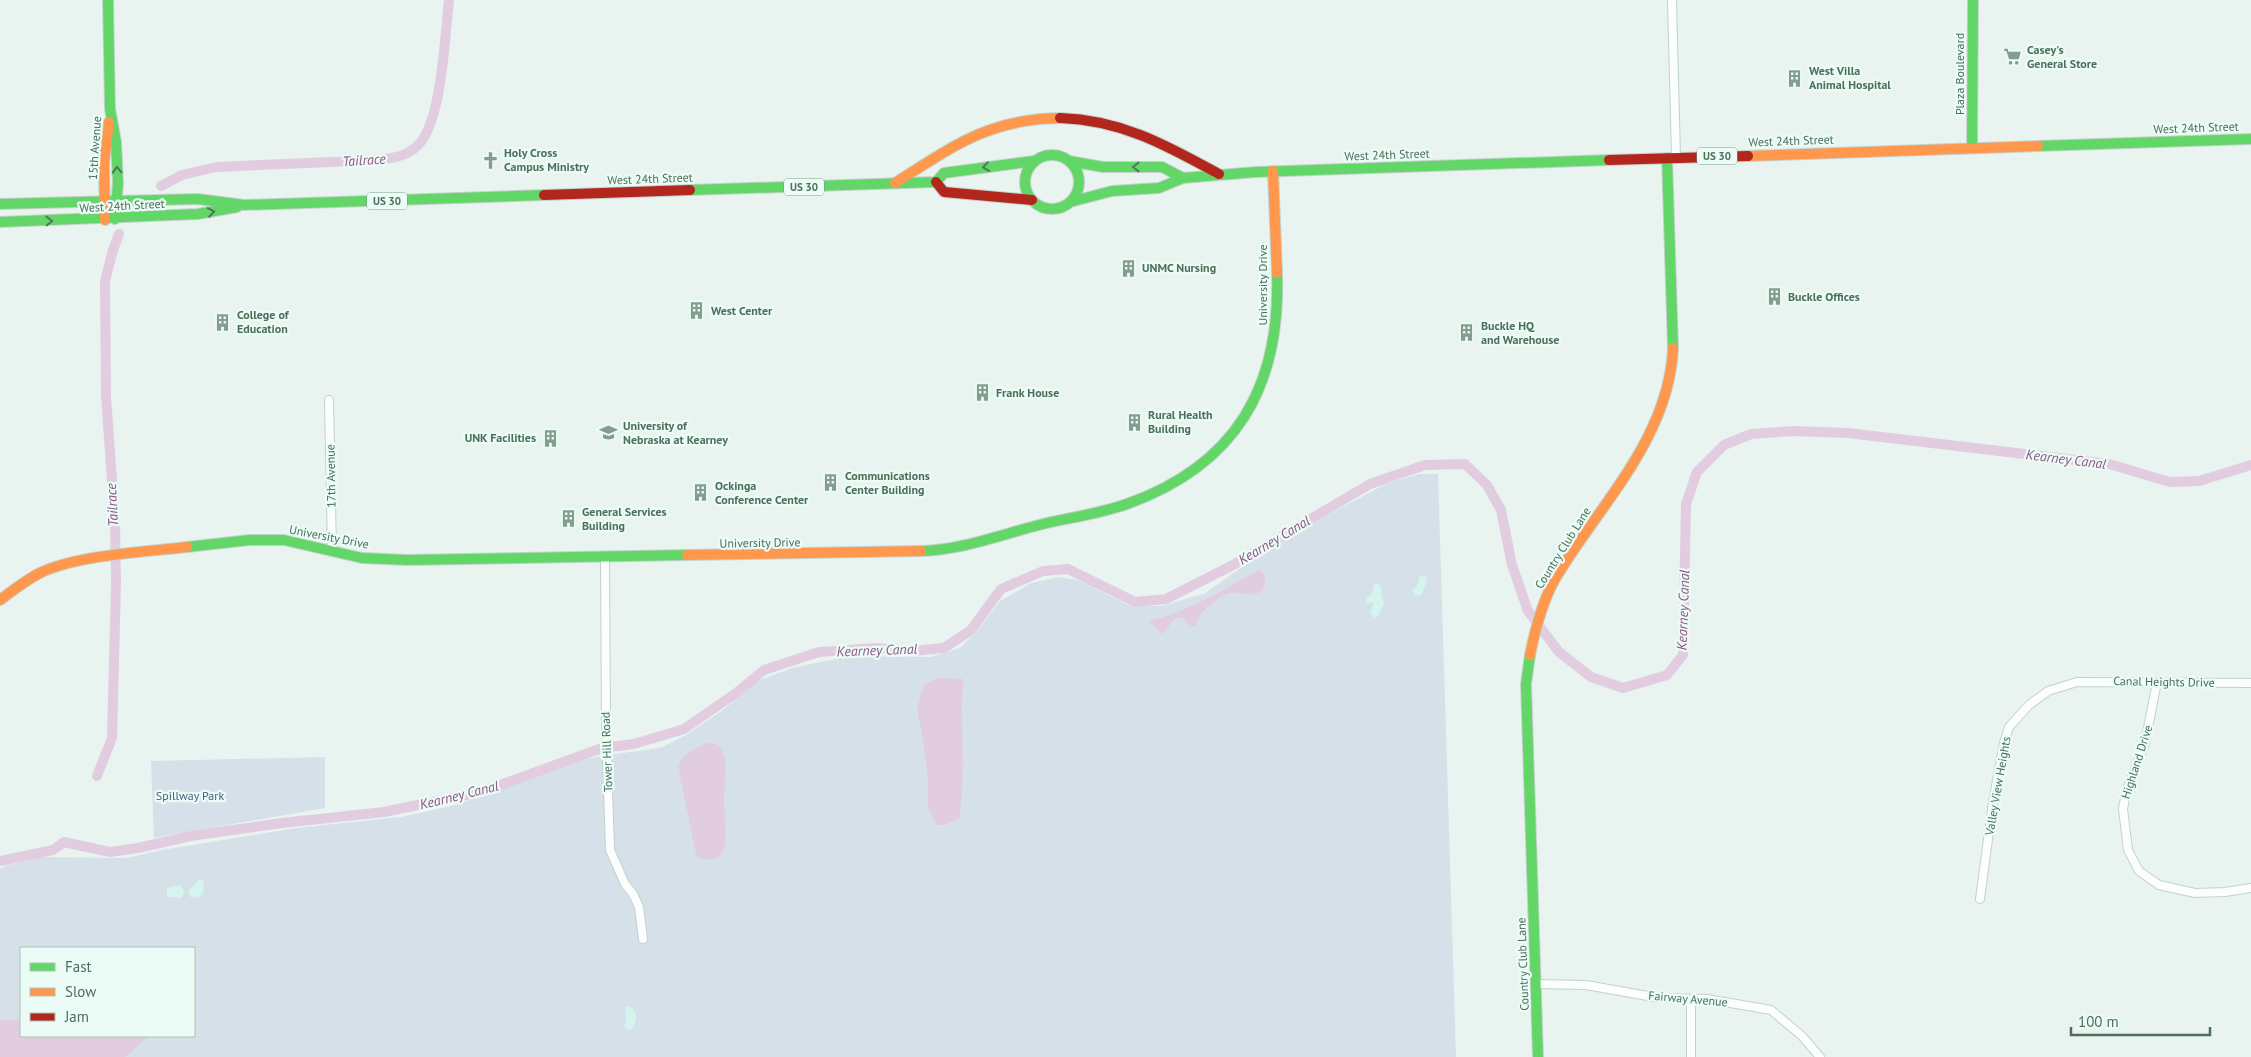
<svg xmlns="http://www.w3.org/2000/svg" width="2251" height="1057" viewBox="0 0 2251 1057" font-family="'PT Sans',sans-serif">
  <style>
    .green { fill: #d5e0e9 }
    .sand { fill: #d4f4ed }
    .water { fill: #e2cde0 }
    .lines { fill: none; stroke-linecap: round; stroke-linejoin: round }
    .canal { stroke: #e2cde0; stroke-width: 10 }
    .street-casing { stroke: #c4d1cb; stroke-width: 10 }
    .fast-casing { stroke: #c6d2cc; stroke-width: 12 }
    .slow-casing { stroke: #c6d2cc; stroke-width: 12 }
    .jam-casing { stroke: #c6d2cc; stroke-width: 12 }
    .street { stroke: #fcfdfd; stroke-width: 8 }
    .fast { stroke: #63d668; stroke-width: 10 }
    .slow { stroke: #ff974d; stroke-width: 10 }
    .jam { stroke: #b3261e; stroke-width: 10 }
    .oneway { stroke: #4f785b }
    .labels { text-anchor: middle; stroke-width: 4.5; stroke-linejoin: round; paint-order: stroke }
    .shield { fill: #eafcf5; stroke: #7c9988; stroke-width: 1 }
    .shield-label { font-size: 11px; font-weight: bold; fill: #4d6e5a }
    .poi-label { font-size: 12px; font-weight: bold; fill: #4d6e5a; stroke: #eafcf5; text-anchor: start }
    .street-label { font-size: 12px; fill: #4d6e5a; stroke: #eafcf5 }
    .park-label { font-size: 12px; fill: #4d5a7d; stroke: #eafcf5 }
    .water-label { font-size: 14px; font-style: italic; fill: #915485; stroke: #eafcf5 }
  </style>
  <rect width="100%" height="100%" fill="#e9f4f0"/>
  <!-- green -->
  <path class="green" d="M 1419,474 L 1438,474 L 1456,1057 L 123,1057 L 149,1036 L 194,1036 L 194,948 L 21,948 L 21,1020 L 0,1020 L 0,869 L 5,866 L 39,857 L 127,858 L 162,850 L 296,828 L 401,817 L 452,806 L 506,788 L 574,762 L 600,756 L 660,748 L 686,735 L 723,710 L 757,681 L 792,668 L 850,656 L 931,657 L 960,648 L 978,630 L 1000,601 L 1031,583 L 1059,577 L 1078,580 L 1130,606 L 1161,606 L 1204,594 L 1265,551 L 1333,512 L 1386,484 Z
    M 325,757 L 325,808 L 154,838 L 151,761 Z"/>
  <!-- sand -->
  <path class="sand" d="M 1420,575 L 1425,576 L 1427,581 L 1421,595 L 1416,596 L 1412,590 L 1417,586 Z
    M 1378,583 L 1382,589 L 1381,595 L 1384,603 L 1379,615 L 1374,618 L 1370,612 L 1374,602 L 1367,603 L 1366,599 L 1372,593 L 1374,584 Z
    M 199,879 L 204,882 L 203,894 L 197,898 L 190,897 L 188,891 Z
    M 180,885 L 184,891 L 182,898 L 167,897 L 167,888 Z
    M 629,1006 C 639,1012 637,1020 632,1029 L 627,1030 L 624,1026 L 626,1021 L 625,1009 Z"/>
  <!-- water -->
  <path class="water" d="M 1259,570 L 1264,574 C 1266,580 1266,588 1260,592 C 1252,598 1236,590 1226,594 C 1220,597 1204,609 1201,614 C 1198,618 1198,623 1194,627 L 1188,624 L 1183,617 C 1170,616 1171,628 1162,634 L 1149,621 C 1189,611 1223,590 1259,570 Z
    M 938,678 L 963,679 C 964,689 961,699 962,710 C 962,746 965,783 959,819 L 944,825 L 936,825 L 928,807 L 928,779 L 923,739 L 917,708 L 924,684 Z
    M 706,743 L 716,744 L 721,747 L 726,763 L 724,799 L 726,833 L 725,845 L 721,855 C 714,860 703,862 696,855 L 678,766 C 683,754 694,749 706,743 Z
    M 0,1020 L 21,1020 L 21,1036 L 149,1036 L 125,1057 L 0,1057 Z"/>
  <g class="lines">
    <!-- canal -->
    <path class="canal" d="M 161,186 L 182,175 L 216,167 L 378,160 C 394,158 409,156 420,143 C 442,117 445,35 449,0
      M 97,776 L 112,738 L 116,583 L 115,523 L 106,396 L 105,281 L 113,250 L 119,234
      M 0,861 L 53,850 L 64,842 L 110,852 L 138,848 L 191,836 L 282,823 L 384,812 L 481,792 L 602,748 L 634,744 L 684,729 L 736,693 L 764,670 L 819,652 L 876,648 L 913,651 L 944,648 L 971,630 L 1001,589 L 1043,571 L 1068,569 L 1135,602 L 1166,599 L 1233,565 L 1370,484 L 1425,465 L 1465,464 L 1487,485 L 1501,510 L 1512,565 L 1528,611 L 1559,652 L 1591,677 L 1623,688 L 1667,675 L 1683,655 L 1686,504 L 1697,472 L 1724,445 L 1751,434 L 1793,431 L 1848,433 L 2109,464 L 2170,482 L 2199,481 L 2251,465"/>
    <defs>
      <path id="street" d="M 1672,0 L 1676,157
        M 329,400 L 332,551
        M 605,557 L 606,731 L 610,850 L 625,884 L 633,894 L 639,907 L 643,939
        M 2157,682 L 2145,743 L 2126,792 L 2123,809 L 2128,850 L 2139,871 L 2159,885 L 2195,893 L 2225,892 L 2251,888
        M 1980,899 L 1993,802 L 2004,743 L 2009,727 L 2029,705 L 2048,691 L 2077,682 L 2251,683
        M 1536,984 L 1586,985 L 1659,998 L 1707,999 L 1771,1010 L 1802,1036 L 1820,1057
        M 1691,1057 L 1691,1000"/>
      <path id="fast" d="M 108,0 L 110,109 L 116,142 L 118,183 L 115,219
        M 2038,146 L 2251,139
        M 1972,148 L 1973,0
        M1025 182a27 27 0 1 1 54 0a27 27 0 1 1-54 0Z
        M 1667,158 L 1673,348
        M 1069,161 L 1103,167 L 1162,167 L 1183,178
        M 690,190 L 936,182 L 944,173 L 1034,161
        M 1070,202 L 1112,191 L 1159,188 L 1183,178 L 1256,172 L 1609,160
        M 0,204 L 198,199 L 244,205 L 544,195
        M 0,222 L 198,214 L 237,207
        M 187,547 L 250,540 L 284,540 L 362,558 L 407,560 L 687,555
        M 921,551 C 961,550 1000,535 1039,525 C 1067,518 1099,514 1127,504 C 1236,465 1281,387 1277,273
        M 1530,655 L 1526,684 L 1538,1057"/>
      <path id="slow" d="M 1748,156 L 2038,146
        M 1273,171 L 1277,273
        M 895,183 C 952,147 988,119 1060,118
        M 105,220 L 104,163 L 109,122
        M 687,555 L 921,551
        M 0,600 C 12,591 25,581 38,574 C 75,555 145,552 187,547
        M 1530,655 C 1535,630 1542,602 1555,579 C 1599,505 1669,439 1673,348"/>
      <path id="jam" d="M 1060,118 C 1122,120 1166,145 1219,174
        M 1609,160 L 1748,156
        M 936,182 L 944,192 L 1032,200
        M 544,195 L 690,190"/>
    </defs>
    <!-- street casing -->
    <use href="#street" class="street-casing"/>
    <!-- fast casing -->
    <use href="#fast" class="fast-casing"/>
    <!-- slow casing -->
    <use href="#slow" class="slow-casing"/>
    <!-- jam casing -->
    <use href="#jam" class="jam-casing"/>
    <!-- street -->
    <use href="#street" class="street"/>
    <!-- fast -->
    <use href="#fast" class="fast"/>
    <!-- slow -->
    <use href="#slow" class="slow"/>
    <!-- jam -->
    <use href="#jam" class="jam"/>
  </g>
  <!-- one-way arrows -->
  <defs><path id="oneway-chevron" d="M-2-3.5L2.5 0L-2 3.5" fill="none" stroke-width="1.6" stroke-linecap="round" stroke-linejoin="round" transform="scale(1.25)"/></defs>
  <g class="oneway">
    <use href="#oneway-chevron" transform="translate(986 167) rotate(172)"/>
    <use href="#oneway-chevron" transform="translate(1136 167) rotate(180)"/>
    <use href="#oneway-chevron" transform="translate(117 170) rotate(-92)"/>
    <use href="#oneway-chevron" transform="translate(211 212) rotate(-10)"/>
    <use href="#oneway-chevron" transform="translate(49 221) rotate(-1)"/>
  </g>
  <!-- icons -->
  <defs>
    <symbol id="supermarket-bare" viewBox="-9 -9 18 18"><path d="M-6-5.5h2.5l.6 2H6L4.5 2H-2.5L-4.4-4H-6ZM-1.5 3.2a1.3 1.3 0 1 0 .1 0ZM3 3.2a1.3 1.3 0 1 0 .1 0Z" fill="#849d8e" stroke="#eafcf5" stroke-width="2.5" paint-order="stroke"/></symbol>
    <symbol id="building-bare" viewBox="-9 -9 18 18"><path d="M-4-6H4V6H1V3H-1V6H-4ZM-2.5-4.3h1.7v1.8h-1.7ZM.8-4.3h1.7v1.8H.8ZM-2.5-1h1.7V.8h-1.7ZM.8-1h1.7V.8H.8Z" fill="#849d8e" stroke="#eafcf5" stroke-width="2.5" paint-order="stroke"/></symbol>
    <symbol id="church-bare" viewBox="-9 -9 18 18"><path d="M-1.2-6h2.4v3.5h3.3v2.4h-3.3V6h-2.4V-.1h-3.3v-2.4h3.3Z" fill="#849d8e" stroke="#eafcf5" stroke-width="2.5" paint-order="stroke"/></symbol>
    <symbol id="university-bare" viewBox="-9 -9 18 18"><path d="M0-5L7-2L0 1L-7-2ZM-4 1L0 2.5L4 1V4Q0 6-4 4Z" fill="#849d8e" stroke="#eafcf5" stroke-width="2.5" paint-order="stroke"/></symbol>
  </defs>
  <g fill-rule="evenodd">
    <use href="#supermarket-bare" x="2000" y="44" width="25" height="25"/>
    <use href="#building-bare" x="1782" y="66" width="25" height="25"/>
    <use href="#church-bare" x="478" y="148" width="25" height="25"/>
    <use href="#building-bare" x="1116" y="256" width="25" height="25"/>
    <use href="#building-bare" x="1762" y="284" width="25" height="25"/>
    <use href="#building-bare" x="684" y="298" width="25" height="25"/>
    <use href="#building-bare" x="210" y="310" width="25" height="25"/>
    <use href="#building-bare" x="1454" y="320" width="25" height="25"/>
    <use href="#building-bare" x="970" y="380" width="25" height="25"/>
    <use href="#building-bare" x="1122" y="410" width="25" height="25"/>
    <use href="#university-bare" x="596" y="420" width="25" height="25"/>
    <use href="#building-bare" x="538" y="426" width="25" height="25"/>
    <use href="#building-bare" x="818" y="470" width="25" height="25"/>
    <use href="#building-bare" x="688" y="480" width="25" height="25"/>
    <use href="#building-bare" x="556" y="506" width="25" height="25"/>
  </g>
  <g class="labels">
    <!-- shield labels -->
    <g class="shield">
      <rect x="1697" y="147.5" width="40" height="17" rx="4"/>
      <rect x="784" y="178.5" width="40" height="17" rx="4"/>
      <rect x="367" y="192.5" width="40" height="17" rx="4"/>
    </g>
    <g class="shield-label">
      <text x="1717" y="160">US 30</text>
      <text x="804" y="191">US 30</text>
      <text x="387" y="205">US 30</text>
    </g>
    <!-- poi labels -->
    <g class="poi-label">
      <text x="2027" y="54">Casey's<tspan x="2027" dy="14">General Store</tspan></text>
      <text x="1809" y="75">West Villa<tspan x="1809" dy="14">Animal Hospital</tspan></text>
      <text x="504" y="157">Holy Cross<tspan x="504" dy="14">Campus Ministry</tspan></text>
      <text x="1142" y="272">UNMC Nursing</text>
      <text x="1788" y="301">Buckle Offices</text>
      <text x="711" y="315">West Center</text>
      <text x="237" y="319">College of<tspan x="237" dy="14">Education</tspan></text>
      <text x="1481" y="330">Buckle HQ<tspan x="1481" dy="14">and Warehouse</tspan></text>
      <text x="996" y="397">Frank House</text>
      <text x="1148" y="419">Rural Health<tspan x="1148" dy="14">Building</tspan></text>
      <text x="623" y="430">University of<tspan x="623" dy="14">Nebraska at Kearney</tspan></text>
      <text x="536" y="442" text-anchor="end">UNK Facilities</text>
      <text x="845" y="480">Communications<tspan x="845" dy="14">Center Building</tspan></text>
      <text x="715" y="490">Ockinga<tspan x="715" dy="14">Conference Center</tspan></text>
      <text x="582" y="516">General Services<tspan x="582" dy="14">Building</tspan></text>
    </g>
    <!-- street labels -->
    <g class="street-label">
      <text transform="translate(1960 74) rotate(-90)" y="4">Plaza Boulevard</text>
      <text transform="translate(2196 128) rotate(-2)" y="4">West 24th Street</text>
      <text transform="translate(1791 141) rotate(-2)" y="4">West 24th Street</text>
      <text transform="translate(95 148) rotate(-86)" y="4">15th Avenue</text>
      <text transform="translate(1387 155) rotate(-2)" y="4">West 24th Street</text>
      <text transform="translate(650 179) rotate(-2)" y="4">West 24th Street</text>
      <text transform="translate(122 206) rotate(-3)" y="4">West 24th Street</text>
      <text transform="translate(1263 285) rotate(-90)" y="4">University Drive</text>
      <text transform="translate(331 476) rotate(-91)" y="4">17th Avenue</text>
      <text transform="translate(329 537) rotate(11)" y="4">University Drive</text>
      <text transform="translate(760 543) rotate(-1)" y="4">University Drive</text>
      <text transform="translate(1563 548) rotate(-58)" y="4">Country Club Lane</text>
      <text transform="translate(2164 682) rotate(1)" y="4">Canal Heights Drive</text>
      <text transform="translate(607 752) rotate(-92)" y="4">Tower Hill Road</text>
      <text transform="translate(2137 762) rotate(-72)" y="4">Highland Drive</text>
      <text transform="translate(1998 786) rotate(-80)" y="4">Valley View Heights</text>
      <text transform="translate(1523 964) rotate(-92)" y="4">Country Club Lane</text>
      <text transform="translate(1688 999) rotate(5)" y="4">Fairway Avenue</text>
    </g>
    <!-- park labels -->
    <g class="park-label">
      <text x="190" y="800">Spillway Park</text>
    </g>
    <!-- water labels -->
    <g class="water-label">
      <text transform="translate(364 160) rotate(-4)" y="5">Tailrace</text>
      <text transform="translate(2066 459) rotate(7)" y="5">Kearney Canal</text>
      <text transform="translate(112 505) rotate(-93)" y="5">Tailrace</text>
      <text transform="translate(1274 540) rotate(-31)" y="5">Kearney Canal</text>
      <text transform="translate(1683 610) rotate(-88)" y="5">Kearney Canal</text>
      <text transform="translate(877 650) rotate(-2)" y="5">Kearney Canal</text>
      <text transform="translate(459 795) rotate(-14)" y="5">Kearney Canal</text>
    </g>
  </g>
  <!-- legend -->
  <rect x="20" y="947" width="175" height="90" fill="#eafcf5" stroke="#abc3b7"/>
  <rect x="30" y="963" width="25" height="8" fill="#63d668" stroke="#abc3b7"/>
  <text x="65" y="972" font-size="15" fill="#4d6e5a">Fast</text>
  <rect x="30" y="988" width="25" height="8" fill="#ff974d" stroke="#abc3b7"/>
  <text x="65" y="997" font-size="15" fill="#4d6e5a">Slow</text>
  <rect x="30" y="1013" width="25" height="8" fill="#b3261e" stroke="#abc3b7"/>
  <text x="65" y="1022" font-size="15" fill="#4d6e5a">Jam</text>
  <!-- scale -->
  <path d="M2071 1027v8h139v-8" fill="none" stroke="#4d6e5a" stroke-width="2.5"/>
  <text x="2078" y="1027" font-size="15" fill="#4d6e5a" stroke="#eafcf5" stroke-width="4" paint-order="stroke">100 m</text>
</svg>
